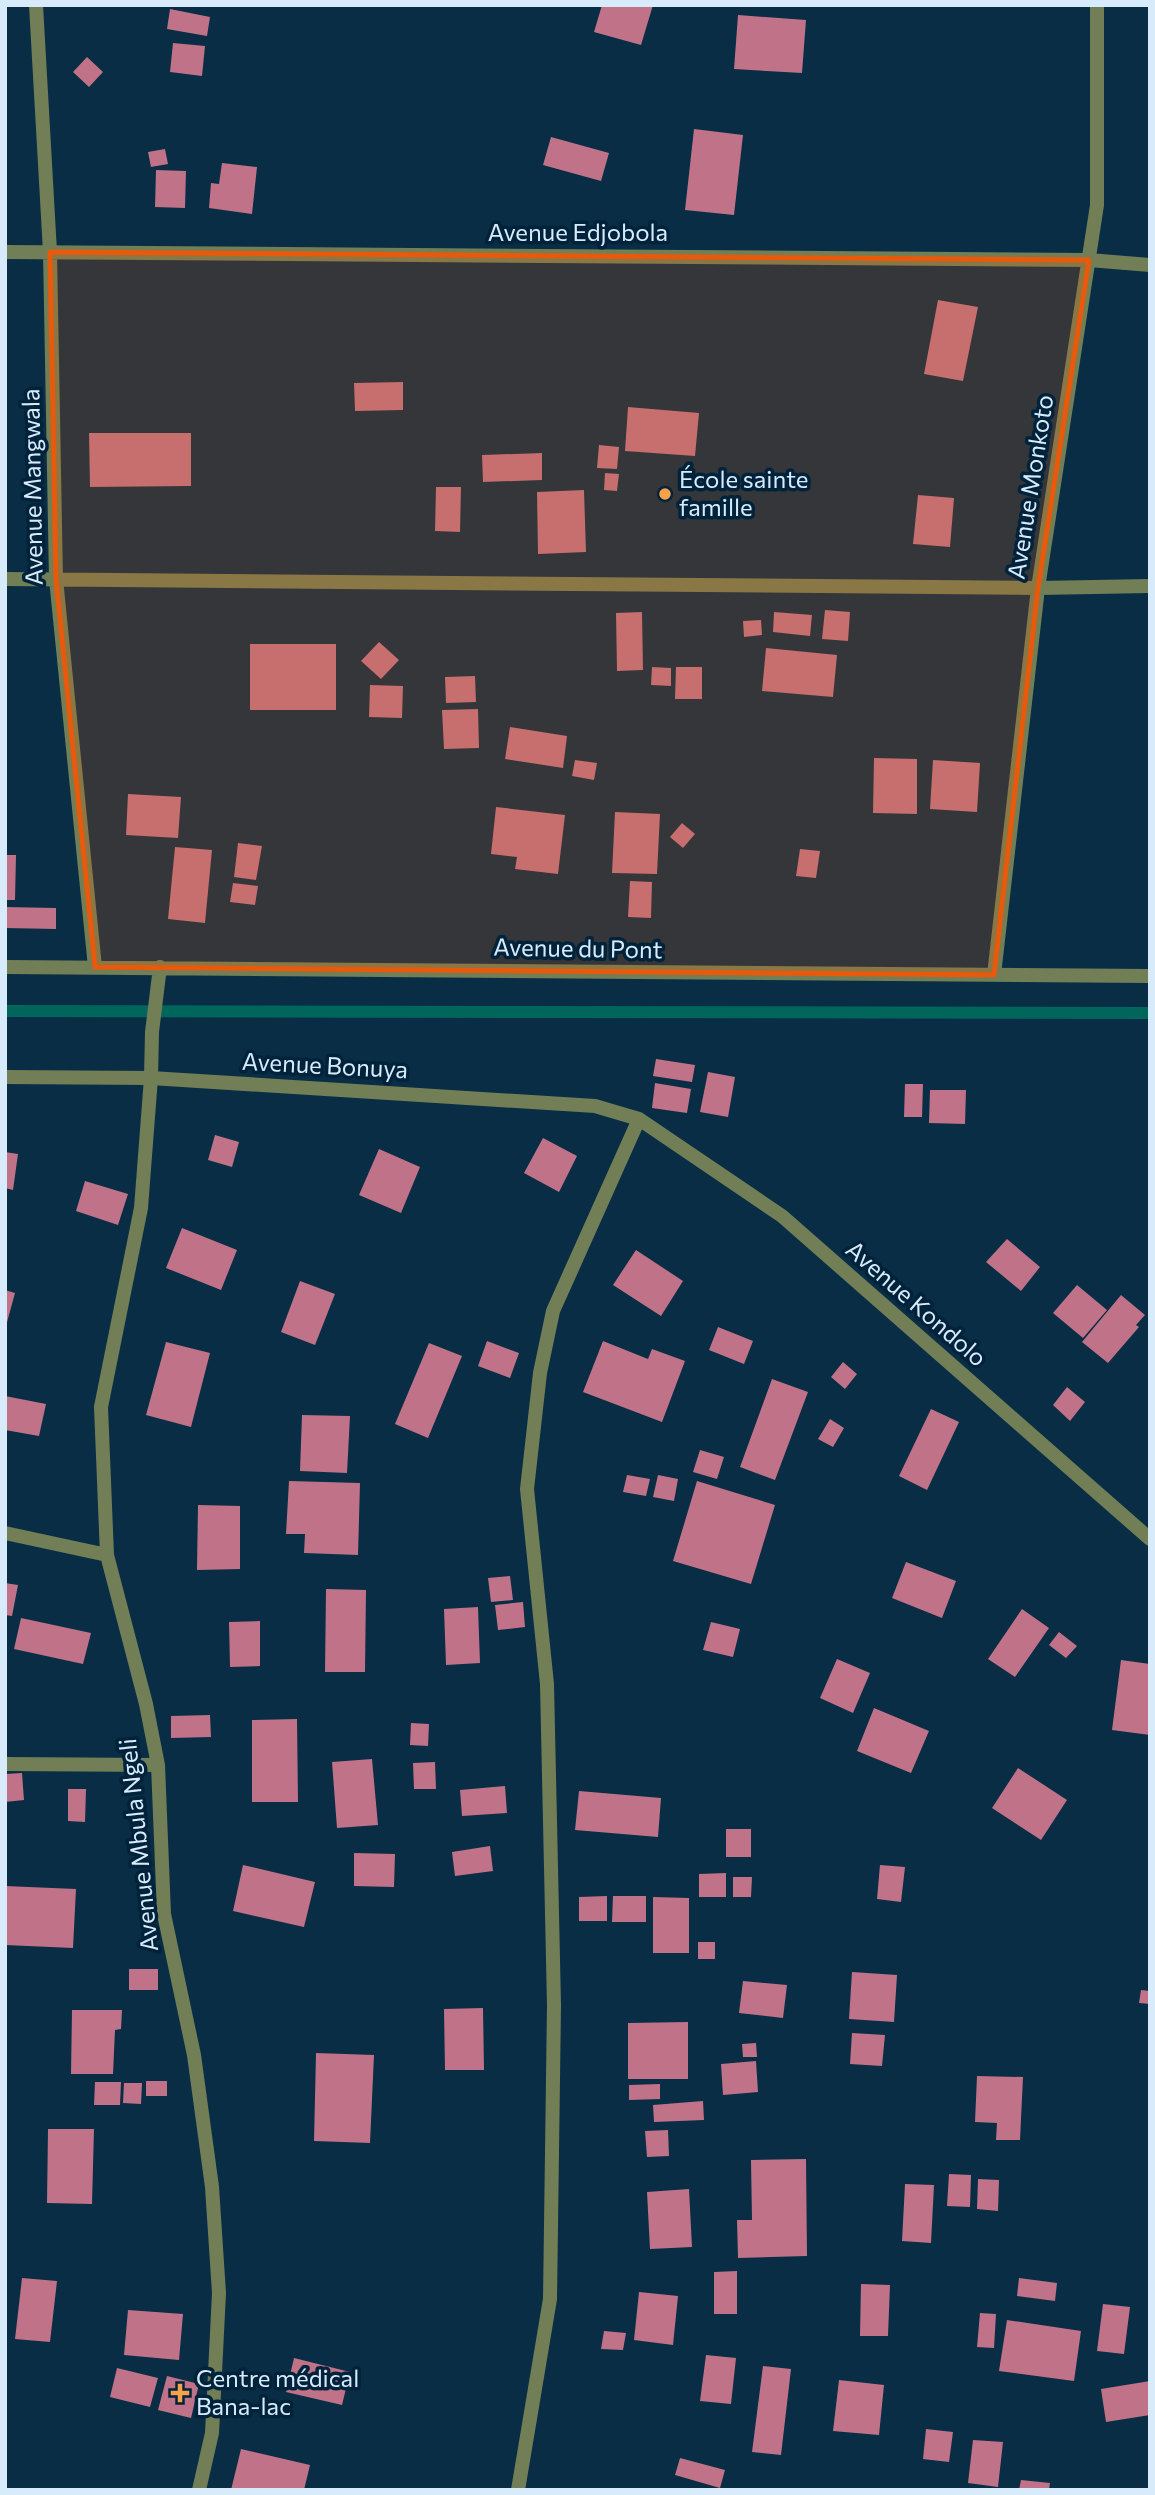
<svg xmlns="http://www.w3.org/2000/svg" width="1155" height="2495" viewBox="0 0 1155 2495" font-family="Commissioner,sans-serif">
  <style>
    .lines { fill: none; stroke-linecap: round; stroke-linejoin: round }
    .stream { stroke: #00665c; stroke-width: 12 }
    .building { fill: #c07388 }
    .street { stroke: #727f56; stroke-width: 14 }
    .marked { fill: #e8590c; fill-opacity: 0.2; stroke: #e8590c; stroke-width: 5; stroke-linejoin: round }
    .poi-dot { fill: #f8a14a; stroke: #00233b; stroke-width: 2.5 }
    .labels { text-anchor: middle; stroke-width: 7; stroke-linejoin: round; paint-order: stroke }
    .street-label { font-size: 24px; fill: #d8ebfb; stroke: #00233b }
    .poi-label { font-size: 24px; fill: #d8ebfb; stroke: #00233b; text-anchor: start }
  </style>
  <rect width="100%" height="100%" fill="#082d45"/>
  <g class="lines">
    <!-- stream -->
    <path class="stream" d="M 5,1011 L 1150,1013"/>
  </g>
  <!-- building -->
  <path class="building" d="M 602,5 L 653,5 L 641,45 L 594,32 Z
    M 170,9 L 210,17 L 207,36 L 167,29 Z
    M 738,15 L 806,20 L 802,73 L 734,69 Z
    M 173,43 L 205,46 L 202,76 L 170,72 Z
    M 87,57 L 103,72 L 89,87 L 73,72 Z
    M 694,129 L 743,135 L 734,215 L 685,210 Z
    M 551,137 L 609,153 L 601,181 L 543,165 Z
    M 165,149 L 168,164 L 151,167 L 148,152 Z
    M 222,163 L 257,167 L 252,214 L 209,208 L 211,183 L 219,184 Z
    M 156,170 L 186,171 L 185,208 L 155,207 Z
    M 938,300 L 978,307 L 963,381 L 924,374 Z
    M 403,382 L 403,410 L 355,411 L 354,383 Z
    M 628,407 L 699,413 L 695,456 L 625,451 Z
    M 89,433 L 191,433 L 191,486 L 90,487 Z
    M 599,445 L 619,447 L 617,469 L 597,468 Z
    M 542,453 L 542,480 L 483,482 L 482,455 Z
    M 605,473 L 619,474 L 617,491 L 604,490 Z
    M 436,487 L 461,487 L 460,532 L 435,531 Z
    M 584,490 L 586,552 L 538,554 L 537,492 Z
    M 918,495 L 954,498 L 950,547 L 913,544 Z
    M 825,610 L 850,612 L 848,641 L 822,639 Z
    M 642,612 L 643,670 L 617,671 L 616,613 Z
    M 774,612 L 812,615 L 810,636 L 773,632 Z
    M 761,620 L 762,635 L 744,637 L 743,621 Z
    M 379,642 L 399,660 L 381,679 L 361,661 Z
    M 250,644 L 336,644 L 336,710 L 250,710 Z
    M 766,648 L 837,655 L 833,697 L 762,691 Z
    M 652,667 L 671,668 L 671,686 L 651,685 Z
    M 676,667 L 702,667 L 702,699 L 675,699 Z
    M 475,676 L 476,702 L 446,703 L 445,677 Z
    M 370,685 L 403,686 L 402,718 L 369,717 Z
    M 478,709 L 479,748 L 444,749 L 442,710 Z
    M 510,727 L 567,736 L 563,768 L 505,759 Z
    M 874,758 L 917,759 L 917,814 L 873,813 Z
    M 575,760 L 597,763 L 594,780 L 572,776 Z
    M 933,760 L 980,763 L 977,812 L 930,809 Z
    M 128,794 L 181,797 L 178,838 L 126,835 Z
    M 496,807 L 565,815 L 558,874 L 515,869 L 517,857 L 491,854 Z
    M 615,812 L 660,814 L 657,874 L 612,873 Z
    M 682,823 L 695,834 L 683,848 L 670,837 Z
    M 238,843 L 262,846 L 256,880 L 234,877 Z
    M 175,847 L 212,850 L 205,923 L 168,919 Z
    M 800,849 L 820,851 L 816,878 L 796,876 Z
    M 5,855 L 16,855 L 15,900 L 5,900 Z
    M 630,881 L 652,882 L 651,918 L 628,917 Z
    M 233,883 L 258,886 L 255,905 L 230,902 Z
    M 5,907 L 56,908 L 56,929 L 5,928 Z
    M 656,1059 L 695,1065 L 692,1082 L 653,1076 Z
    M 708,1072 L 735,1077 L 728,1117 L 700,1112 Z
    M 655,1083 L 691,1089 L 687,1113 L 652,1108 Z
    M 905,1084 L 923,1084 L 922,1117 L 904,1117 Z
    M 930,1090 L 966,1090 L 965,1124 L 929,1123 Z
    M 215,1135 L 239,1142 L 232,1167 L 208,1160 Z
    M 543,1138 L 577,1156 L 559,1192 L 524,1173 Z
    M 379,1149 L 420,1167 L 401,1213 L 359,1195 Z
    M 5,1152 L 18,1154 L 13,1190 L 5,1188 Z
    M 85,1181 L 128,1194 L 118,1225 L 76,1211 Z
    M 182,1228 L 237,1250 L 221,1290 L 166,1268 Z
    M 1007,1239 L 1040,1267 L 1021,1291 L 986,1262 Z
    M 636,1250 L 683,1281 L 661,1316 L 613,1285 Z
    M 300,1281 L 335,1294 L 315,1345 L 281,1332 Z
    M 1077,1285 L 1107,1310 L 1083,1338 L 1053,1313 Z
    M 5,1290 L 15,1293 L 6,1326 L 5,1326 Z
    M 1121,1295 L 1145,1315 L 1136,1325 L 1139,1327 L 1108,1363 L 1082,1342 Z
    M 718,1327 L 753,1341 L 744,1364 L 709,1350 Z
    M 487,1341 L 519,1353 L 510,1378 L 478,1366 Z
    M 603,1341 L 648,1359 L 652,1349 L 685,1361 L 662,1422 L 583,1392 Z
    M 166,1342 L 210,1353 L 191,1427 L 146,1415 Z
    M 429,1343 L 462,1356 L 428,1438 L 395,1424 Z
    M 843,1362 L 857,1374 L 845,1389 L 831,1377 Z
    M 772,1379 L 808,1392 L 775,1480 L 740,1467 Z
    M 1067,1387 L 1085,1402 L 1070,1421 L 1053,1405 Z
    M 5,1396 L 46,1404 L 39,1436 L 5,1430 Z
    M 931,1409 L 959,1422 L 927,1490 L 899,1476 Z
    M 302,1415 L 350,1416 L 347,1473 L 300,1471 Z
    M 830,1419 L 844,1428 L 833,1447 L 818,1439 Z
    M 700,1450 L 724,1457 L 717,1479 L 693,1472 Z
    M 627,1475 L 650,1479 L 646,1496 L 623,1492 Z
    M 658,1475 L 678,1479 L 674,1501 L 653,1497 Z
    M 289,1481 L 360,1483 L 358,1555 L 304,1553 L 305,1534 L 286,1534 Z
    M 697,1481 L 775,1505 L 751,1584 L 673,1561 Z
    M 198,1505 L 240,1506 L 240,1569 L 197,1570 Z
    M 906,1562 L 956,1581 L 942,1618 L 892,1598 Z
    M 510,1576 L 513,1600 L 491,1602 L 488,1578 Z
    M 5,1583 L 18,1585 L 12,1616 L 5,1615 Z
    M 326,1589 L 366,1590 L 365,1672 L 325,1672 Z
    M 523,1602 L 525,1627 L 498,1630 L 495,1605 Z
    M 478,1607 L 480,1663 L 446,1665 L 444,1609 Z
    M 1022,1609 L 1049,1628 L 1015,1677 L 988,1659 Z
    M 21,1618 L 91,1633 L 83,1664 L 14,1649 Z
    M 260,1621 L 260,1666 L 230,1667 L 229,1622 Z
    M 711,1622 L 740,1629 L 733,1657 L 703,1650 Z
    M 1059,1632 L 1077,1646 L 1066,1658 L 1049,1645 Z
    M 837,1659 L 870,1673 L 853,1713 L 820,1698 Z
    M 1121,1660 L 1150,1664 L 1150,1735 L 1112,1730 Z
    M 874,1708 L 929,1731 L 911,1773 L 857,1751 Z
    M 210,1715 L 211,1737 L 171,1738 L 171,1716 Z
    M 297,1719 L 298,1802 L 252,1802 L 252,1720 Z
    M 411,1723 L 429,1724 L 428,1746 L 410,1745 Z
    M 372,1759 L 378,1825 L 337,1828 L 332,1762 Z
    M 435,1762 L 436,1789 L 414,1789 L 413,1763 Z
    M 1018,1768 L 1067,1800 L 1041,1840 L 992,1808 Z
    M 22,1773 L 24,1800 L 5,1802 L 5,1774 Z
    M 505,1786 L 507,1813 L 462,1816 L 460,1790 Z
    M 68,1789 L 86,1789 L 85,1822 L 68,1821 Z
    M 579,1791 L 661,1798 L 658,1837 L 575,1830 Z
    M 726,1829 L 751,1829 L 751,1857 L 726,1857 Z
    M 490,1846 L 493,1871 L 455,1876 L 452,1852 Z
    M 354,1853 L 395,1854 L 394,1887 L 354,1886 Z
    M 243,1865 L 315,1882 L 304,1927 L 233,1911 Z
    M 880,1865 L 905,1867 L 901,1902 L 877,1899 Z
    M 726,1873 L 726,1897 L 699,1897 L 699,1874 Z
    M 733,1877 L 752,1877 L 751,1897 L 733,1897 Z
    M 5,1886 L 76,1889 L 73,1948 L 5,1945 Z
    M 607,1896 L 607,1921 L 579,1921 L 579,1897 Z
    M 613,1896 L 646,1896 L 646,1922 L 612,1922 Z
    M 653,1897 L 689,1898 L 689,1953 L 653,1953 Z
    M 698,1942 L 715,1942 L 715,1959 L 698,1959 Z
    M 129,1969 L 158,1969 L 158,1990 L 129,1990 Z
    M 852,1972 L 897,1975 L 894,2022 L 849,2019 Z
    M 743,1981 L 787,1985 L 783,2018 L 739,2013 Z
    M 1141,1990 L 1150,1991 L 1150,2004 L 1139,2003 Z
    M 483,2008 L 484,2070 L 445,2070 L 444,2009 Z
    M 72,2010 L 122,2010 L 121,2029 L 115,2030 L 113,2074 L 71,2074 Z
    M 688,2022 L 688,2079 L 628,2079 L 628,2023 Z
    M 852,2033 L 885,2035 L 882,2066 L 850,2064 Z
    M 756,2043 L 757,2057 L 743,2057 L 742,2044 Z
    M 316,2053 L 374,2055 L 370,2143 L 314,2141 Z
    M 756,2061 L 758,2092 L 723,2095 L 721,2064 Z
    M 977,2076 L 1023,2077 L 1020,2140 L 996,2140 L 997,2123 L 975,2122 Z
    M 146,2081 L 167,2081 L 167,2096 L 146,2096 Z
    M 95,2082 L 121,2082 L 120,2105 L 94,2105 Z
    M 124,2083 L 142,2083 L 141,2104 L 123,2103 Z
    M 660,2084 L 660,2099 L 629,2100 L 629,2085 Z
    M 703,2101 L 704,2120 L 654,2122 L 653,2105 Z
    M 48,2129 L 94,2129 L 92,2204 L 47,2203 Z
    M 668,2130 L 669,2156 L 647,2157 L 645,2131 Z
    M 806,2159 L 807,2256 L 738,2258 L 737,2220 L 752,2220 L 751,2160 Z
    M 949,2174 L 971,2175 L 970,2207 L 947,2206 Z
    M 978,2179 L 999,2180 L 998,2211 L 977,2209 Z
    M 905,2184 L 934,2185 L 931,2243 L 902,2241 Z
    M 689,2189 L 692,2247 L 650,2249 L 647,2192 Z
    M 737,2271 L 737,2314 L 714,2314 L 714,2272 Z
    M 22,2278 L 57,2281 L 50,2342 L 15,2339 Z
    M 1019,2278 L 1057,2283 L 1055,2301 L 1017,2296 Z
    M 861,2284 L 890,2285 L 888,2336 L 860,2336 Z
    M 639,2292 L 678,2296 L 673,2345 L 634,2340 Z
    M 1103,2304 L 1130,2307 L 1124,2354 L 1097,2351 Z
    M 128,2310 L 183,2314 L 179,2360 L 124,2355 Z
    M 980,2313 L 996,2314 L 994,2348 L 977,2347 Z
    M 1007,2320 L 1081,2331 L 1074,2381 L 999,2371 Z
    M 604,2331 L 626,2333 L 623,2350 L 601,2349 Z
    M 706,2355 L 736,2358 L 731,2404 L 700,2401 Z
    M 294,2358 L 350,2372 L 342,2405 L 286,2392 Z
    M 763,2366 L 791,2369 L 781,2455 L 752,2452 Z
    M 117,2368 L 158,2378 L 150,2407 L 110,2397 Z
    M 167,2376 L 199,2384 L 191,2418 L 158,2410 Z
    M 839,2380 L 884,2385 L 879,2435 L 833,2431 Z
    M 1150,2381 L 1150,2415 L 1106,2422 L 1101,2389 Z
    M 926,2429 L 953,2432 L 949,2462 L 923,2459 Z
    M 973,2440 L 1003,2442 L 998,2487 L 968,2483 Z
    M 241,2449 L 310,2465 L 304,2490 L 231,2490 Z
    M 680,2458 L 725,2470 L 720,2488 L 675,2475 Z
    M 1021,2480 L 1050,2483 L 1049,2490 L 1019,2490 Z"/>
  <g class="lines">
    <!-- street -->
    <path class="street" d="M 36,5 L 50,252 L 56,579 L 95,967
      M 5,252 L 1089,260 L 1150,265
      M 5,579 L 1038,588 L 1150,586
      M 5,967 L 1150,976
      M 160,967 L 152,1032 L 151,1078 L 141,1208 L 101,1407 L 107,1555 L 146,1704 L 158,1765 L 164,1914 L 194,2055 L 212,2187 L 219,2293 L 212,2433 L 199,2490
      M 994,975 L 1038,588 L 1097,205 L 1097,5
      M 5,1077 L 151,1078 L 595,1106 L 639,1119 L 782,1216 L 1150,1539
      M 5,1533 L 107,1555
      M 5,1764 L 158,1765
      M 518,2490 L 550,2299 L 554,2005 L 547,1684 L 527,1489 L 540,1373 L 553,1311 L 639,1119"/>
  </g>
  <!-- marked area -->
  <path class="marked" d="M 50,252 L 1089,260 L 1038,588 L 994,975 L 95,967 L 56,579 Z"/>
  <!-- markers -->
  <g class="poi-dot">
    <circle cx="665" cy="494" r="7"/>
    <path d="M176.5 2382.5h7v7h7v7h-7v7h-7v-7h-7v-7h7z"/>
  </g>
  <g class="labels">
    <!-- street labels -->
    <g class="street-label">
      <text x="578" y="241">Avenue Edjobola</text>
      <text transform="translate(33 487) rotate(-91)" y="8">Avenue Mangwala</text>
      <text transform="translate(1031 487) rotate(-81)" y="8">Avenue Monkoto</text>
      <text transform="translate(578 949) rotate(1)" y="8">Avenue du Pont</text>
      <text transform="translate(325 1066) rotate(3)" y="8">Avenue Bonuya</text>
      <text transform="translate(916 1304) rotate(41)" y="8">Avenue Kondolo</text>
      <text transform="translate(139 1845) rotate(-96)" y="8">Avenue Mbula Ngeli</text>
    </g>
    <!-- poi labels -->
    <g class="poi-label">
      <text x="679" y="488">École sainte<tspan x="679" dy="28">famille</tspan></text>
      <text x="196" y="2387">Centre médical<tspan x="196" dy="28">Bana-lac</tspan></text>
    </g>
  </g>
  <!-- border -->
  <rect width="1155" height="2495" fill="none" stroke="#d8ebfb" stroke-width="14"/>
</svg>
